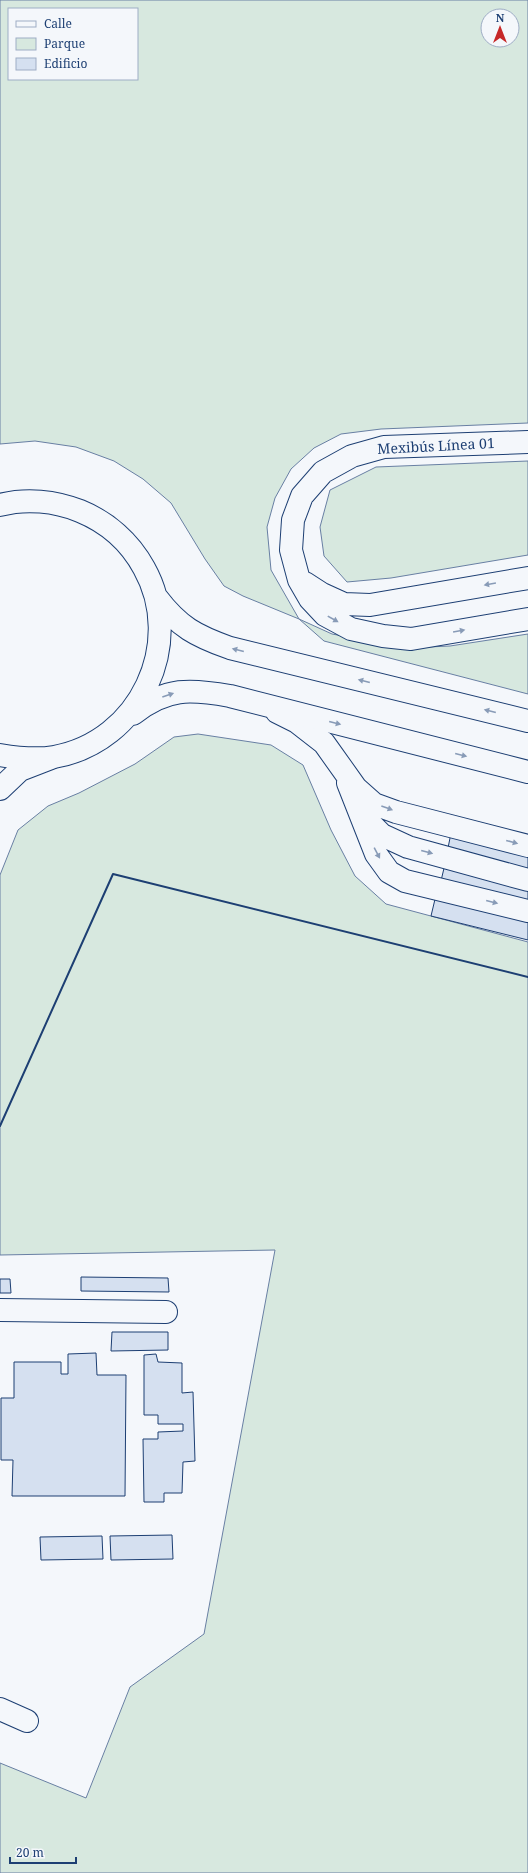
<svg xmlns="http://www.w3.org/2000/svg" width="528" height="1873" viewBox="0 0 528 1873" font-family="'Noto Serif',serif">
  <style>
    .green { fill: #d7e8df; stroke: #687fa3; fill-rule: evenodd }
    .building { fill: #d5e0f0; stroke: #1d3f73 }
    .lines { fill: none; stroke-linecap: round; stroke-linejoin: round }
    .minor-casing { stroke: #1d3f73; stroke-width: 24 }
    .major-casing { stroke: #1d3f73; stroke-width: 24 }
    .minor { stroke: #f4f7fb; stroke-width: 22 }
    .major { stroke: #f4f7fb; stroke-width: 22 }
    .wall { stroke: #1d3f73; stroke-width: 2 }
    .oneway { fill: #889bb7 }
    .labels { text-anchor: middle; stroke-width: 3; stroke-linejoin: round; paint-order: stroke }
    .street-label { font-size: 14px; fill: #1d3f73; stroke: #f4f7fb }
  </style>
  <rect width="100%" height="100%" fill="#f4f7fb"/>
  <!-- green -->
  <path class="green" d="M 0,0 L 528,0 L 528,423 L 381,429 L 341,434 L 314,448 L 291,469 L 275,498 L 267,527 L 271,570 L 299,619 L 332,634 L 406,648 L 450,646 L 528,634 L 528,694 L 324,641 L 299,619 L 243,596 L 224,586 L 205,559 L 171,503 L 143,479 L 114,461 L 76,447 L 35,441 L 0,444 ZM 9,9 L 137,9 L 137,79 L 9,79 ZM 488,16 L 512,16 L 512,40 L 488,40 Z
    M 528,461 L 528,555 L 391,578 L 347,582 L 324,556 L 320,527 L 330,490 L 376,467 Z
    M 198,734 L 271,745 L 303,765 L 331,830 L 355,876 L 386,904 L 528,942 L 528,1873 L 0,1873 L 0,1763 L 86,1798 L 130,1687 L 204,1634 L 275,1250 L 0,1255 L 0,875 L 18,830 L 48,806 L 79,793 L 135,764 L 174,737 Z"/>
  <!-- building -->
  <path class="building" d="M 451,833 L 528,852 L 528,873 L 447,853 Z
    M 445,864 L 528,885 L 528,906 L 440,885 Z
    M 436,895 L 528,919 L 528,940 L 431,916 Z
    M 81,1277 L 168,1278 L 169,1292 L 81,1291 Z
    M 0,1279 L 10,1279 L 11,1293 L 0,1293 Z
    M 112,1332 L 168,1332 L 168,1350 L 111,1351 Z
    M 96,1353 L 97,1375 L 126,1375 L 125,1496 L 12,1496 L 13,1460 L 1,1460 L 1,1398 L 14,1398 L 14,1362 L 61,1362 L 61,1374 L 68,1374 L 68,1354 Z
    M 156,1354 L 158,1362 L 182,1363 L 182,1393 L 193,1392 L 195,1461 L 183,1462 L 182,1493 L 164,1493 L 164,1502 L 144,1502 L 143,1439 L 158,1439 L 158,1432 L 183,1431 L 183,1424 L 158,1424 L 158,1415 L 144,1415 L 144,1355 Z
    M 172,1535 L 173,1559 L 111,1560 L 110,1536 Z
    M 102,1536 L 103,1559 L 41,1560 L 40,1537 Z"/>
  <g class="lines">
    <defs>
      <path id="minor" d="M 528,442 L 384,447 L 352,456 L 323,472 L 302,496 L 293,520 L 291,550 L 299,580 L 310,599 L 325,615 L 351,629 L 383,636 L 411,639 L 528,619
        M 305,583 L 322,594 L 344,604 L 370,605 L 528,578
        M 277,712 L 297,722 L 324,743 L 356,788 L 374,804 L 396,812 L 528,846
        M 348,783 L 376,854 L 389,872 L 405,881 L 528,911
        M 0,789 L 20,770 L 51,758
        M 364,817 L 382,835 L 408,847 L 528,880
        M 0,1310 L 166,1312
        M 0,1709 L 27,1721"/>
      <path id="major" d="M 0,505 C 26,498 55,501 80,511 C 107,522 130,542 144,568 C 186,643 140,742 54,757 C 36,760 18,758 0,755
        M 157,598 C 179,627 196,636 230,648 L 528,721
        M 133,714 C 166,687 191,689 230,696 L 528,772"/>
    </defs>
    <!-- minor casing -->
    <use href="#minor" class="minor-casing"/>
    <!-- major casing -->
    <use href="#major" class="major-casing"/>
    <!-- minor -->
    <use href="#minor" class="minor"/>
    <!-- major -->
    <use href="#major" class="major"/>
    <!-- wall -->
    <path class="wall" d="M 0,1126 L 113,874 L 528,977"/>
  </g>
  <!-- one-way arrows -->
  <defs><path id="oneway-solid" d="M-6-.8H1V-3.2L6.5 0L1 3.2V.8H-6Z"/></defs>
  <g class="oneway">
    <use href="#oneway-solid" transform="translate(490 584) rotate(170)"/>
    <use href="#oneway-solid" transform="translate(333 619) rotate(29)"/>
    <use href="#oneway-solid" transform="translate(459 631) rotate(-10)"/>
    <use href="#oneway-solid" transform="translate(238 650) rotate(-166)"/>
    <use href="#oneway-solid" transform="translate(364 681) rotate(-166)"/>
    <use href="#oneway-solid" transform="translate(168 695) rotate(-19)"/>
    <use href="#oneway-solid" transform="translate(490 711) rotate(-166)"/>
    <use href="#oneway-solid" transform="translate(335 723) rotate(14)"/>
    <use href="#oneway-solid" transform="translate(461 755) rotate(14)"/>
    <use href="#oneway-solid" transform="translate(387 808) rotate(20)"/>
    <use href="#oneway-solid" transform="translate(512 842) rotate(15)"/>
    <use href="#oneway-solid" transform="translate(427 852) rotate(15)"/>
    <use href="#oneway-solid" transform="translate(377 853) rotate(62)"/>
    <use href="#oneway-solid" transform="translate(492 902) rotate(14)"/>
  </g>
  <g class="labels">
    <!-- street labels -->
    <g class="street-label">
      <text transform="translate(436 446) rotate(-3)" y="5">Mexibús Línea 01</text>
    </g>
  </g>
  <!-- legend -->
  <rect x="8" y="8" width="130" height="72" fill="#f4f7fb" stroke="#9eadc5"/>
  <rect x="16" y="21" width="20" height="6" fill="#f4f7fb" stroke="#9eadc5"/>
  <text x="44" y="28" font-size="12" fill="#1d3f73">Calle</text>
  <rect x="16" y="38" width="20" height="12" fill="#d7e8df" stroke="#9eadc5"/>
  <text x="44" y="48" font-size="12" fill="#1d3f73">Parque</text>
  <rect x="16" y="58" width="20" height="12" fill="#d5e0f0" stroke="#9eadc5"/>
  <text x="44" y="68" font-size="12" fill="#1d3f73">Edificio</text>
  <!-- north arrow -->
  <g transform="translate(500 28)"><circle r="19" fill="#f4f7fb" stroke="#9eadc5"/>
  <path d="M0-3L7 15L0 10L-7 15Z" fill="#c62828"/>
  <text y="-6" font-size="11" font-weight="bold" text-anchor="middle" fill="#1d3f73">N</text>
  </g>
  <!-- scale -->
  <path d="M10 1857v6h66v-6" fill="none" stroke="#1d3f73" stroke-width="2"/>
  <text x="16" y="1857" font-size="12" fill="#1d3f73" stroke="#f4f7fb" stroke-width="3" paint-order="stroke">20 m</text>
</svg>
